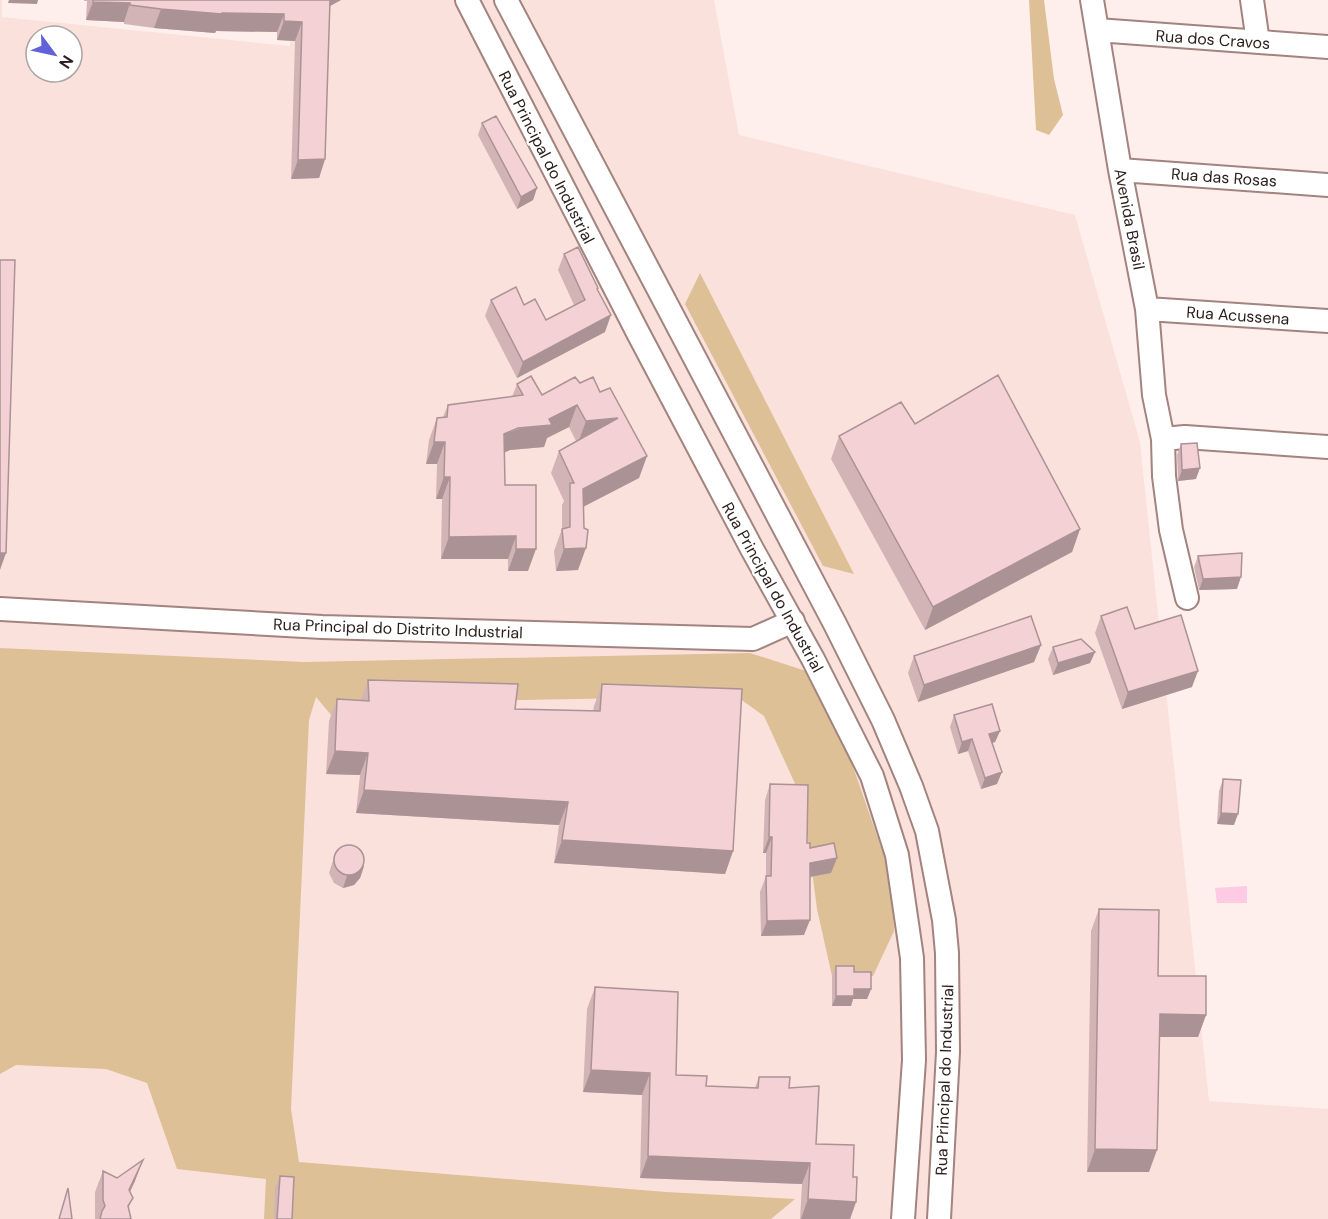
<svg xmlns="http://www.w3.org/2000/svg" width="1328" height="1219" viewBox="0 0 1328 1219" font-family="'DM Sans',sans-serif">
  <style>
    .built { fill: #fbe1dc; fill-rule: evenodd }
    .green { fill: #ddc095 }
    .water { fill: #fecae4 }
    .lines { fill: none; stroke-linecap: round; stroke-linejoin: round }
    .street-casing { stroke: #a2837d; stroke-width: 26 }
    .street { stroke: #fff; stroke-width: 22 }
    .wall { fill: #d2b4b7 }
    .shaded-wall { fill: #ab9295 }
    .building { fill: #f4d1d5; stroke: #ab9295; stroke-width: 1.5 }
    .labels { text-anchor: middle; stroke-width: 4.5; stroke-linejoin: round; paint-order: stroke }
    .street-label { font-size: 16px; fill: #2a1e1c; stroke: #fff }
  </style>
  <rect width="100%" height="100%" fill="#feefec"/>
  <!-- built -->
  <path class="built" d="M 0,0 L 2,0 L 2,17 L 290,46 L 292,0 L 714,0 L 739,135 L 1075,215 L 1140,442 L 1209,1101 L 1328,1109 L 1328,1219 L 0,1219 ZM 36,36 L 72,36 L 72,72 L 36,72 Z"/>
  <!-- green -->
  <path class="green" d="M 1029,0 L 1044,0 L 1054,79 L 1063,115 L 1049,135 L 1036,130 Z
    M 700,273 L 854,574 L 823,566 L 685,304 Z
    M 0,648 L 304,662 L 750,653 L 806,671 L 851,761 L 892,879 L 894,931 L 873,976 L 832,976 L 817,909 L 803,801 L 764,716 L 736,696 L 360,703 L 337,722 L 316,697 L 309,720 L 291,1109 L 299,1162 L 666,1192 L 795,1199 L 771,1219 L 264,1219 L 266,1179 L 177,1169 L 147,1083 L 106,1069 L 16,1065 L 0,1074 Z"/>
  <!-- water -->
  <path class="water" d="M 1247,886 L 1247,903 L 1217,903 L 1215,888 Z"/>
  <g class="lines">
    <defs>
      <path id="street" d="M 467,0 L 637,331 L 752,549 L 813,659 L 872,776 L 897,855 L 912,958 L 914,1060 L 903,1219
        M 506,0 L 835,624 L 883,720 L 911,786 L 927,831 L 944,920 L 947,953 L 948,1052 L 939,1219
        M 1092,0 L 1120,170 L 1147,309 L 1154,395 L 1163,439 L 1164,476 L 1171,530 L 1187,598
        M 1252,0 L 1258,42
        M 1097,30 L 1328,47
        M 1120,170 L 1328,185
        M 1147,309 L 1328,321
        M 1163,439 L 1185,437 L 1328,447
        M 0,609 L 322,627 L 715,638 L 753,639 L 793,621"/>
    </defs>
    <!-- street casing -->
    <use href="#street" class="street-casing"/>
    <!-- street -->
    <use href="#street" class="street"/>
  </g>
  <!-- wall -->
  <path class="wall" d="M 84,0 L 341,0 L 329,6 L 325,159 L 319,178 L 291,179 L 295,41 L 277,40 L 277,32 L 216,31 L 215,33 L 154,28 L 124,24 L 124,22 L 86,20 L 87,1 L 84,1 Z
    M 482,123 L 537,188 L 533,200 L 517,209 L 478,135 Z
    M 564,254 L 597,290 L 605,332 L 517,378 L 485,316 L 491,300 L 524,305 L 546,320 L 574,305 L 558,270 Z
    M 580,383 L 600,392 L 647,456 L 639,478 L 583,507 L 578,570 L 556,571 L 554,551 L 562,529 L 562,505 L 564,501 L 551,473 L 559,451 L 576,441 L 569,427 L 547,438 L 544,447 L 510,450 L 504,453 L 505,485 L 528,571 L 508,571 L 508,559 L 441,559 L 442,499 L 436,499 L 437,464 L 426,464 L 429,440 L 437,418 L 443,417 L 448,405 L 512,397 L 517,384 L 542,395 Z
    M 915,424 L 1080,529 L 1072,552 L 925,630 L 831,459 L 839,436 Z
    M 1181,444 L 1196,479 L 1178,481 L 1177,455 Z
    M 1198,556 L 1237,589 L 1199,590 L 1194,567 Z
    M 1101,616 L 1135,629 L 1192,687 L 1122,709 L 1095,633 Z
    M 1041,645 L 1034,662 L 918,702 L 908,673 L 914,656 Z
    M 1053,647 L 1095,652 L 1090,663 L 1053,675 L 1048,659 Z
    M 368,680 L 515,709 L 593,711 L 594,706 L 602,684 L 733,851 L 725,874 L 554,863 L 559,825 L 356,813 L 360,775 L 326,774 L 329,721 L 337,699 L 361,700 Z
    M 954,715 L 1000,731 L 995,742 L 992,743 L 997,784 L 981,789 L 968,751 L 958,754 L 950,727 Z
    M 1223,779 L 1234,825 L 1217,824 L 1219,791 Z
    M 770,784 L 810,848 L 831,873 L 810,877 L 804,935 L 761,936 L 760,892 L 766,876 L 766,853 L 763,853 L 765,800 Z
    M 336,851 L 364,866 L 360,878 L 354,885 L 343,888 L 334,883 L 329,873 Z
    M 1099,909 L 1158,976 L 1206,1015 L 1198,1037 L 1159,1037 L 1149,1172 L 1087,1172 L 1091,931 Z
    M 836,966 L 854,972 L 871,989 L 867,999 L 853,999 L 851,1006 L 832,1006 L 832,976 Z
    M 595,987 L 676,1075 L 706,1086 L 755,1088 L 759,1077 L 789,1088 L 816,1144 L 853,1177 L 856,1202 L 850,1219 L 800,1219 L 802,1184 L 640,1178 L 642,1095 L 583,1092 L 587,1009 Z
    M 103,1171 L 117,1178 L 135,1181 L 130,1192 L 129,1210 L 131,1219 L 95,1219 L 95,1192 Z
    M 280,1176 L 292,1219 L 274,1219 L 275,1188 Z"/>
  <!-- shaded-wall -->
  <path class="shaded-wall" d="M 9,0 L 38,0 L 37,4 L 8,3 Z
    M 326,0 L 341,0 L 323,10 Z
    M 93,2 L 130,3 L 124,22 L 86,20 Z
    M 161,9 L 222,13 L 284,14 L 277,32 L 216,31 L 215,33 L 154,28 Z
    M 284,21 L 302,22 L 295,41 L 277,40 Z
    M 325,159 L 319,178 L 291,179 L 298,160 Z
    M 537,188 L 533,200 L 517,209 L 521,197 Z
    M 611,315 L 605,332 L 517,378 L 523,362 Z
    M 577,405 L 569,427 L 547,438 L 544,447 L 510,450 L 496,456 L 504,434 L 549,419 Z
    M 618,418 L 578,443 L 586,421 Z
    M 434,442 L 445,442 L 437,464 L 426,464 Z
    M 647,456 L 639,478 L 575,511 L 583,489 Z
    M 1200,468 L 1196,479 L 1178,481 L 1182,470 Z
    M 444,477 L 450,477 L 442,499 L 436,499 Z
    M 1080,529 L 1072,552 L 925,630 L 933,607 Z
    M 516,536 L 508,559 L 441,559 L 449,537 Z
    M 586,548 L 578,570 L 556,571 L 564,549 Z
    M 516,549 L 536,549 L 528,571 L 508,571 Z
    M 0,553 L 6,553 L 0,570 Z
    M 1241,577 L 1237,589 L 1199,590 L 1203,579 Z
    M 1041,645 L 1034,662 L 918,702 L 924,685 Z
    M 1095,652 L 1090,663 L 1053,675 L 1058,663 Z
    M 1198,671 L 1192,687 L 1122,709 L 1128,692 Z
    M 1000,731 L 995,742 L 984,746 L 989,734 Z
    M 972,739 L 968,751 L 958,754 L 962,742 Z
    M 335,751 L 368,753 L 360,775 L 326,774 Z
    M 1002,772 L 997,784 L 981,789 L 985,778 Z
    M 364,790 L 568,802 L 559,825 L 356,813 Z
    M 1221,813 L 1238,814 L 1234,825 L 1217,824 Z
    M 769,837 L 772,837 L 766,853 L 763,853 Z
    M 562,840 L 733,851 L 725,874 L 554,863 Z
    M 837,858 L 831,873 L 804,878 L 810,863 Z
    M 364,866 L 360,878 L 354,885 L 343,888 L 347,876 Z
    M 810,920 L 804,935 L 761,936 L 767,921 Z
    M 854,989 L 871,989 L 867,999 L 853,999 L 851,1006 L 832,1006 L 836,996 Z
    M 1160,1014 L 1206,1015 L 1198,1037 L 1151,1037 Z
    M 591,1070 L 650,1073 L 642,1095 L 583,1092 Z
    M 1095,1149 L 1157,1150 L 1149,1172 L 1087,1172 Z
    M 648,1156 L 810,1163 L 802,1184 L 640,1178 Z
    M 143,1160 L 135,1181 L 121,1210 L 129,1190 Z
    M 808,1199 L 856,1202 L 850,1219 L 801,1219 Z"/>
  <!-- building -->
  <path class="building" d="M 93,0 L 330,0 L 325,159 L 298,160 L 302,22 L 284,21 L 284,14 L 222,13 L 222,14 L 161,9 L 130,5 L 130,3 L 93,2 Z
    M 496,116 L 537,188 L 521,197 L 482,123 Z
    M 578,247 L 598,288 L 597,289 L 611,315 L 523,362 L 491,300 L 516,287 L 524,305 L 535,299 L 546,320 L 585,300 L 564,254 Z
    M 0,260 L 15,260 L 6,553 L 0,553 Z
    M 998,375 L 1080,529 L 933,607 L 839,436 L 901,402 L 915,424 Z
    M 531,376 L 542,395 L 575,377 L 580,383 L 593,377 L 600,392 L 610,388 L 647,456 L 583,489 L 584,528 L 588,530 L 586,548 L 564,549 L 562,529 L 570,527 L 570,483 L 574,483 L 559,451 L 618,418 L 586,421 L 577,405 L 549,419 L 552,425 L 518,428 L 504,434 L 505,485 L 536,485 L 536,549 L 516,549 L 516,536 L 449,537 L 450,477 L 444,477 L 445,442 L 434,442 L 437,418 L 447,417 L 448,405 L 523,395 L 517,384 Z
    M 1197,443 L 1200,468 L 1182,470 L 1181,444 Z
    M 1242,553 L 1241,577 L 1203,579 L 1198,556 Z
    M 1127,607 L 1135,629 L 1181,615 L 1198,671 L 1128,692 L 1101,616 Z
    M 1031,616 L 1041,645 L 924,685 L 914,656 Z
    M 1081,639 L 1095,652 L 1058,663 L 1053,647 Z
    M 368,680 L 518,684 L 515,709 L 600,711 L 602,684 L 742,689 L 733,851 L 562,840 L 568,802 L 364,790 L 368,753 L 335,751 L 337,699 L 369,701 Z
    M 992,704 L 1000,731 L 989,734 L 1002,772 L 985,778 L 972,739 L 962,742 L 954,715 Z
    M 1223,779 L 1241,780 L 1238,814 L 1221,813 Z
    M 770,784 L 808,785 L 807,843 L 810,843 L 810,848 L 834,843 L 837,858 L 810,863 L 810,920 L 767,921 L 766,876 L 771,876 L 772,837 L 769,837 Z
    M334 860a15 15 0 1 1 30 0a15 15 0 1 1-30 0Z
    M 1099,909 L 1159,910 L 1158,976 L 1206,976 L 1206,1015 L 1160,1014 L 1157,1150 L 1095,1149 Z
    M 836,966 L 854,966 L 854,972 L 871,972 L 871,989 L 854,989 L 854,996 L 836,996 Z
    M 595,987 L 678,992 L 676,1075 L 707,1076 L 706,1086 L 758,1088 L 759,1077 L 790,1077 L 789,1088 L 819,1086 L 816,1144 L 854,1145 L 853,1177 L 857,1177 L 856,1202 L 808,1199 L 810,1163 L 648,1156 L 650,1073 L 591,1070 Z
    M 143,1160 L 129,1190 L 133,1198 L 128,1206 L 131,1219 L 100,1219 L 102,1211 L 105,1206 L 103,1200 L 103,1171 L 117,1178 Z
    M 280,1176 L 294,1177 L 292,1219 L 277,1219 Z
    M 68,1188 L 72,1219 L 59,1219 Z"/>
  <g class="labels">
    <!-- street labels -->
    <g class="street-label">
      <text transform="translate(1213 39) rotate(4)" y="6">Rua dos Cravos</text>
      <text transform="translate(547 157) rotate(63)" y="6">Rua Principal do Industrial</text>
      <text transform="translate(1224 177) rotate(4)" y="6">Rua das Rosas</text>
      <text transform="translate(1130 219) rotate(79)" y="6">Avenida Brasil</text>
      <text transform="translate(1238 315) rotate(4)" y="6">Rua Acussena</text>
      <text transform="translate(773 587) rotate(61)" y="6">Rua Principal do Industrial</text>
      <text transform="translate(398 628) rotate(2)" y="6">Rua Principal do Distrito Industrial</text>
      <text transform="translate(944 1080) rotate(-88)" y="6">Rua Principal do Industrial</text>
    </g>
  </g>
  <!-- north arrow -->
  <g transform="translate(54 54) rotate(123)"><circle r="28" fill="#ffffff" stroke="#aaa5a4" stroke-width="1.5"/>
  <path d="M0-4.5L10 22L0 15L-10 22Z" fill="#6161d9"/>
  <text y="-9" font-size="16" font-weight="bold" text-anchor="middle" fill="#2a1e1c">N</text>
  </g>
</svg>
